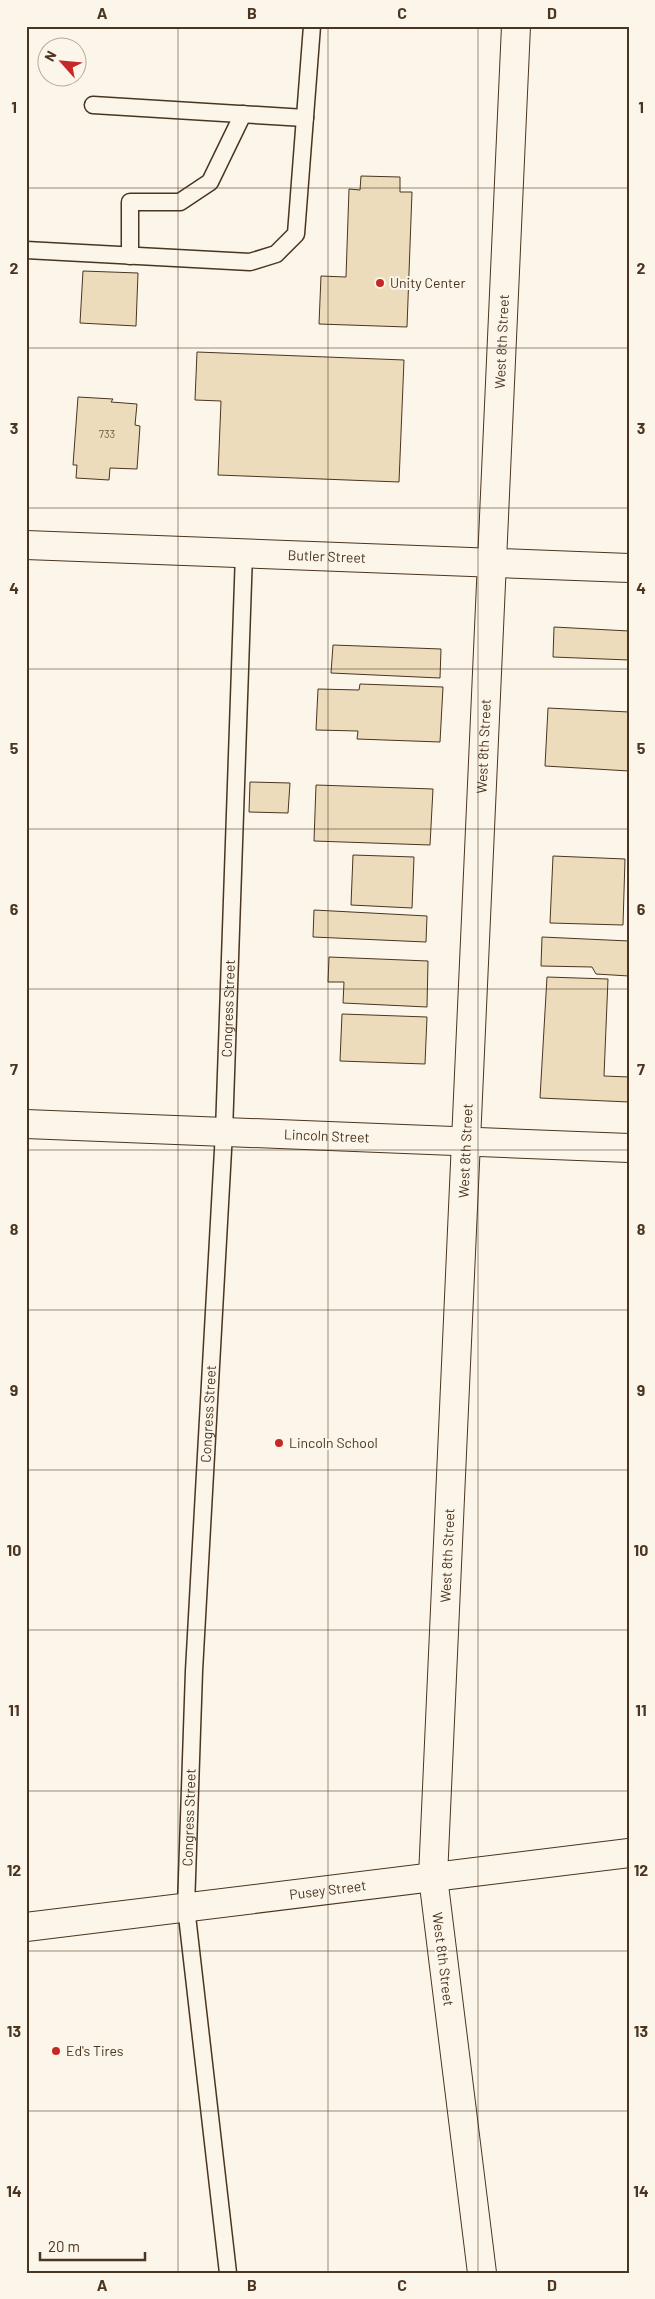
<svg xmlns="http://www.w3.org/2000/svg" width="655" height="2299" viewBox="0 0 655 2299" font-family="Barlow,sans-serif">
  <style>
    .building { fill: #ecdcbc; stroke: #4a3520 }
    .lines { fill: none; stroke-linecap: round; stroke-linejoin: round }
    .lane-casing { stroke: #4a3520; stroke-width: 19 }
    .street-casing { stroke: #4a3520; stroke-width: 30 }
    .lane { stroke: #fbf6e9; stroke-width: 16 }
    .street { stroke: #fbf6e9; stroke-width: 28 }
    .grid { fill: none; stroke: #4a3520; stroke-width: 1; stroke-opacity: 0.55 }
    .poi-dot { fill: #c62828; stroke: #fbf6e9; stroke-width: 2 }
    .labels { text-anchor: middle; stroke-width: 4; stroke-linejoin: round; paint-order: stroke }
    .number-label { font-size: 11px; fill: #725f47 }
    .poi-label { font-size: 14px; fill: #4a3520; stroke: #fbf6e9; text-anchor: start }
    .street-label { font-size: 14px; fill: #4a3520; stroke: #fbf6e9 }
    .neatline { fill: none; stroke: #4a3520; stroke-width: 2 }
    .grid-label { font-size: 16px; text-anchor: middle; font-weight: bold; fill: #4a3520 }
  </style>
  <rect width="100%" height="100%" fill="#fbf6e9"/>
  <!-- building -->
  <path class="building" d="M 361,176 L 400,177 L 400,192 L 412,192 L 407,327 L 319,324 L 321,276 L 346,277 L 349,189 L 360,190 Z
    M 83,271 L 138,273 L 136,326 L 80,323 Z
    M 197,352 L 404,360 L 399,482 L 218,475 L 221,401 L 195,400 Z
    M 78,397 L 113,399 L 111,402 L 137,404 L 135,425 L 140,426 L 137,469 L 110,468 L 109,480 L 76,478 L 77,465 L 73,465 Z
    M 554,627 L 629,631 L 629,660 L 553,657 Z
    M 333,645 L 441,649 L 440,678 L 331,673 Z
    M 360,684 L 443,687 L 440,742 L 357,739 L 358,731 L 316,730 L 318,689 L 359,690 Z
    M 548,708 L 629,712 L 629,771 L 545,766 Z
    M 250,782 L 290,783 L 288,813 L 249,812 Z
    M 316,785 L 433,789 L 430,845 L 314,841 Z
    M 353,855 L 414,857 L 412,908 L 351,905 Z
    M 553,856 L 625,859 L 623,925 L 550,923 Z
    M 314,910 L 427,916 L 426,942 L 313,937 Z
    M 542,937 L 629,941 L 629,976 L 596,974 L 592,967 L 541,966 Z
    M 329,957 L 428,961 L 427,1007 L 343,1003 L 344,982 L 328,982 Z
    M 547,977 L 608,979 L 604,1076 L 629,1077 L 629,1102 L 540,1098 Z
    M 342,1014 L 427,1017 L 425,1064 L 340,1061 Z"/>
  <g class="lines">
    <defs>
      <g id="lane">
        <path d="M 93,105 L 305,118"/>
        <path d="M 26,250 L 250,262 L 276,254 L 296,234 L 312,26"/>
        <path d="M 130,256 L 130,202 L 180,202 L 210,182 L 243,114"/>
        <path id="s1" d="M 228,2273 L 186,1907 L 194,1671 L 224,1132 L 244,553"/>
      </g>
      <g id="street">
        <path id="s2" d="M 26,545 L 629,568"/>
        <path id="s3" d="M 26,1124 L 629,1148"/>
        <path id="s4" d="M 26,1927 L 629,1853"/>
        <path id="s5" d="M 482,2273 L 433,1877 L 516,26"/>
      </g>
    </defs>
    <!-- lane casing -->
    <use href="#lane" class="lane-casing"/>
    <!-- street casing -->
    <use href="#street" class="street-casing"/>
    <!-- lane -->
    <use href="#lane" class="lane"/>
    <!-- street -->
    <use href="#street" class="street"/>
  </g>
  <!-- grid -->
  <path class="grid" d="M 178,26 L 178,2273M 328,26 L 328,2273M 478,26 L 478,2273M 26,188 L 629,188M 26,348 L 629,348M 26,508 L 629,508M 26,669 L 629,669M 26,829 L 629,829M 26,989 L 629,989M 26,1150 L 629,1150M 26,1310 L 629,1310M 26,1470 L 629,1470M 26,1630 L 629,1630M 26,1791 L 629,1791M 26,1951 L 629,1951M 26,2111 L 629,2111"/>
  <!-- markers -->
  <g class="poi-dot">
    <circle cx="380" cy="283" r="5"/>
    <circle cx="279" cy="1443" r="5"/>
    <circle cx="56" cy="2051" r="5"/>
  </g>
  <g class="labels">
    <!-- number labels -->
    <g class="number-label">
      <text x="107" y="438">733</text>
    </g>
    <!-- poi labels -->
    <g class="poi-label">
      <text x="390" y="288">Unity Center</text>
      <text x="289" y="1448">Lincoln School</text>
      <text x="66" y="2056">Ed's Tires</text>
    </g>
    <!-- street labels -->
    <g class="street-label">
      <text dy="5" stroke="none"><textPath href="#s5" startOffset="1936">West 8th Street</textPath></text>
      <text dy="5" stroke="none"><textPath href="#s2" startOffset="301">Butler Street</textPath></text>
      <text dy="5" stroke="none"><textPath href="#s5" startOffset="1531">West 8th Street</textPath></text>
      <text dy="5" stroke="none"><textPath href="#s1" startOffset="1268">Congress Street</textPath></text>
      <text dy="5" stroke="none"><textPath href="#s3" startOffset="301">Lincoln Street</textPath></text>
      <text dy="5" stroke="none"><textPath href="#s5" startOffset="1126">West 8th Street</textPath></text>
      <text dy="5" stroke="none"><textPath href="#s1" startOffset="862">Congress Street</textPath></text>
      <text dy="5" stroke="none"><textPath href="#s5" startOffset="721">West 8th Street</textPath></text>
      <text dy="5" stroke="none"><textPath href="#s1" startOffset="458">Congress Street</textPath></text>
      <text dy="5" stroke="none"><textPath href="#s4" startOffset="304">Pusey Street</textPath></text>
      <text transform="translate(443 1959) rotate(83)" y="5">West 8th Street</text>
    </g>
  </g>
  <!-- border -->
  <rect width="655" height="2299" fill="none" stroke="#fbf6e9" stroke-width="55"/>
  <!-- north arrow -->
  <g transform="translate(62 62) rotate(297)"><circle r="24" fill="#fbf6e9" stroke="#b4a999"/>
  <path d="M0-4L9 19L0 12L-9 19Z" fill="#c62828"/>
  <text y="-8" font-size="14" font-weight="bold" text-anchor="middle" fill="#4a3520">N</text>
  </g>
  <!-- scale -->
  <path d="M40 2252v8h105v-8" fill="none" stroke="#4a3520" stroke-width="2.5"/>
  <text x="48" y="2252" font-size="15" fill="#4a3520" stroke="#fbf6e9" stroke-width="4" paint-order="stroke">20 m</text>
  <rect x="28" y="28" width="600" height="2244" class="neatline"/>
  <g class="grid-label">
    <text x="102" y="19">A</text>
    <text x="252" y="19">B</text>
    <text x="402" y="19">C</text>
    <text x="552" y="19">D</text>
    <text x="14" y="113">1</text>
    <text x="641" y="113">1</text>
    <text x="14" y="274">2</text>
    <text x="641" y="274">2</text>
    <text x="14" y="434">3</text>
    <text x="641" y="434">3</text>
    <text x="14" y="594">4</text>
    <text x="641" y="594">4</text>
    <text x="14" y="754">5</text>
    <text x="641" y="754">5</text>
    <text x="14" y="915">6</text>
    <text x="641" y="915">6</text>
    <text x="14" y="1075">7</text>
    <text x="641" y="1075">7</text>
    <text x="14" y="1235">8</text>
    <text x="641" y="1235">8</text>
    <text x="14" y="1396">9</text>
    <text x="641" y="1396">9</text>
    <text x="14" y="1556">10</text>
    <text x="641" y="1556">10</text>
    <text x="14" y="1716">11</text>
    <text x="641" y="1716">11</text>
    <text x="14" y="1876">12</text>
    <text x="641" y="1876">12</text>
    <text x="14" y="2037">13</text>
    <text x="641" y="2037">13</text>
    <text x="14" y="2197">14</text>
    <text x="641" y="2197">14</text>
    <text x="102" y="2291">A</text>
    <text x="252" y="2291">B</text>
    <text x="402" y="2291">C</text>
    <text x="552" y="2291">D</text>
  </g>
</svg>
